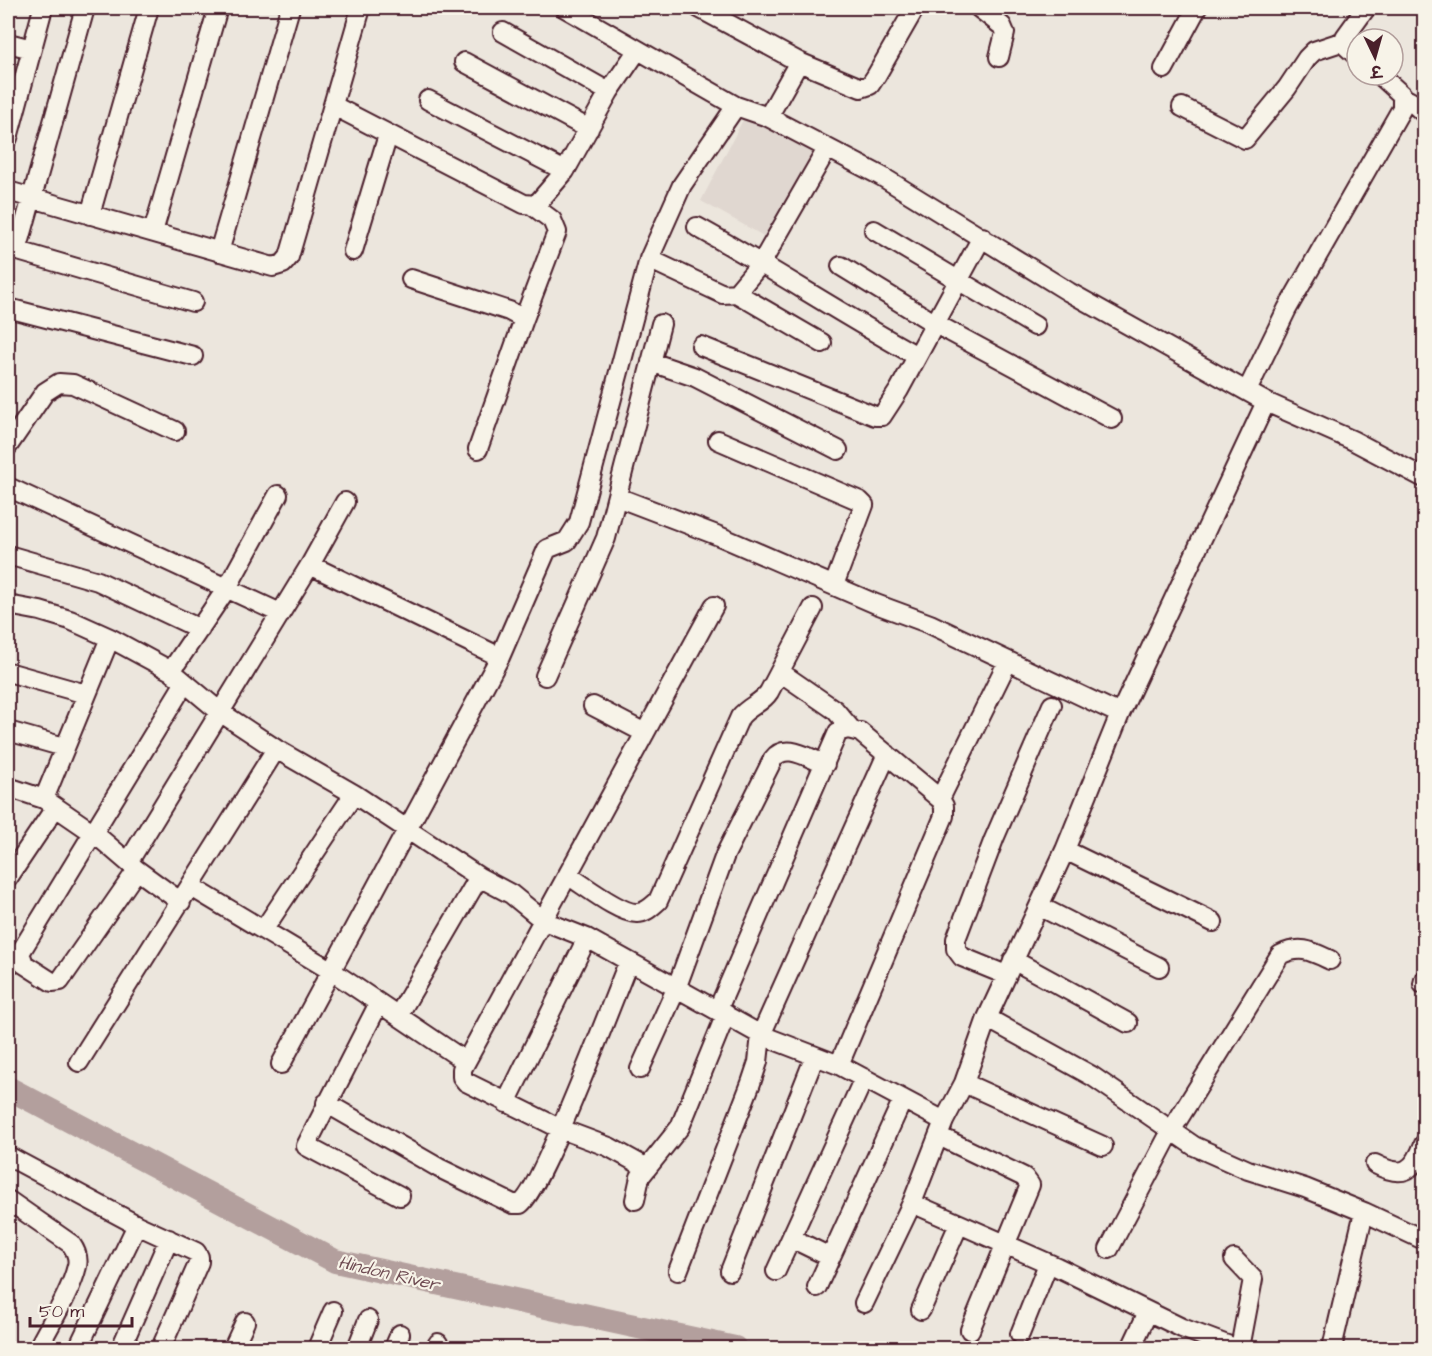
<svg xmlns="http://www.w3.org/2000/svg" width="1432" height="1356" viewBox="0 0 1432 1356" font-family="'Architects Daughter','Playpen Sans Deva',sans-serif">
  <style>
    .built { fill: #e0d7d0 }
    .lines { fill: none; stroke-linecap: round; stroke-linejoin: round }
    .river { stroke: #b39f9d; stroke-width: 24 }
    .minor-casing { stroke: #4a1f2b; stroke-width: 22 }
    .minor { stroke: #f7f3e8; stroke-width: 18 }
    .labels { text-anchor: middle; stroke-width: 4.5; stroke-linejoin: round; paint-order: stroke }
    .water-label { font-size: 18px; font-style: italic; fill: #6f4c53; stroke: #f7f3e8 }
  </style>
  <rect width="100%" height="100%" fill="#ece6dd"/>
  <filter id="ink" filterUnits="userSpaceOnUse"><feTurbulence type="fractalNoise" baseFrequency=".0167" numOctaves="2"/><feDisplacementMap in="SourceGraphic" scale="12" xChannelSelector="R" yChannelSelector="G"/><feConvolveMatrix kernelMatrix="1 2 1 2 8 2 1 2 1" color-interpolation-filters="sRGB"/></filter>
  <g filter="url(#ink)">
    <!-- built -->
    <path class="built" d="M 747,112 L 818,148 L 769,239 L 701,201 Z"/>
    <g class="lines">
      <!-- river -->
      <path class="river" d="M 8,1088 L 335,1261 L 735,1348"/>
      <defs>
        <path id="minor" d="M 565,8 L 736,106 L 768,117 L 881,176 L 1069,292 L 1266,402 L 1352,440 L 1424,478
          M 699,8 L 799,62 L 861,88 L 870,85 L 876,76 L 915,8
          M 979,8 L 1002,26 L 1005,33 L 999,57
          M 503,32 L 609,92
          M 8,43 L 32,49
          M 1357,56 L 1346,46 L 1345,37 L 1366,8
          M 464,62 L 589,129
          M 1164,69 L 1197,8
          M 1402,97 L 1413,103 L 1424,113
          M 428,100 L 565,171
          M 334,106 L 524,204 L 536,205 L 565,171 L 609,92 L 637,51
          M 1182,107 L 1245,139 L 1287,88 L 1307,58 L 1314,51 L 1344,41
          M 768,117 L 799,62
          M 8,138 L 43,8
          M 8,191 L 273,267 L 283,264 L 289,257 L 361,8
          M 90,215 L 149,8
          M 697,227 C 772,268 842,315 917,356
          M 874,230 L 1035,326
          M 153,232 L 218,8
          M 8,248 L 193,302
          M 17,251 L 85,8
          M 353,251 L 388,135
          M 219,252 L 290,8
          M 649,259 L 723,294 L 736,293 L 762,262 L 827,149
          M 841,266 L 934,323 L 1112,419
          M 411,279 L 509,311 L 524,319 L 478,449
          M 736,293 L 822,343
          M 8,308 L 193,356
          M 524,319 L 557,232 L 552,220 L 533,206
          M 701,346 L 875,416 L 882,416 L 899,390 L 982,237
          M 651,362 L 695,377 L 838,450
          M 1247,391 L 1287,309 L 1402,108 L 1402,95 L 1380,75
          M 718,440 L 860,501 L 864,505 L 834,585
          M 8,446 L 45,392 L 59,383 L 73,384 L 175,431
          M 8,487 L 280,613
          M 617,497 L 719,536 L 876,604 L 930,624 L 1120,714
          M 8,555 L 98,581 L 200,629
          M 310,565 L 345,502
          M 8,605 L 40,611 L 70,620 L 110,638 L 171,671 L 220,712 L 276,749 L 354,794 L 479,877 L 511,894 L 544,921 L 587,938 L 761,1035 L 839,1065 L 944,1121
          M 171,671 L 227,588 L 278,495
          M 8,672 L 86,694
          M 780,672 L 835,710 L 852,730
          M 545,676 L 606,538 L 661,324
          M 593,706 L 645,733
          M 8,731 L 64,747
          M 8,787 L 44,799 L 95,834 L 137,870 L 181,902
          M 44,799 L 110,638
          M 940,799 L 1008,661
          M 1065,850 L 1213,922
          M 129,861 L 310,565 L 500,657
          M 137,870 L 60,981 L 52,982 L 24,964 L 20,953 L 184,684
          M 569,876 C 584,885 620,914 637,913 C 646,913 652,906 658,901 L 740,717 C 749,706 762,703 769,692 L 813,608
          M 8,878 L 55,808
          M 190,886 L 276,749
          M 1039,906 L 1159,967
          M 264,929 L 354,794
          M 1013,960 L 1128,1023
          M 1006,975 L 962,957 L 956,949 L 956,939 L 994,839 L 1052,705
          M 1423,984 L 1424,980
          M 378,1005 L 306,1146 L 400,1196
          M 718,1009 L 838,732 L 848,729 L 860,732 L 940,799 L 944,806 L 944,816 L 839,1065
          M 398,1016 L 479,877
          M 987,1018 L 1092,1076 L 1194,1146 L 1248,1170 L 1305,1188 L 1364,1212 L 1424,1240
          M 79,1062 L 190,886 L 330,970 L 465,1061
          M 281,1064 L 500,657 L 547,549 L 567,541 L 579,522 L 649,259 L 682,185 L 736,106
          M 640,1069 L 676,989 L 725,855 L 773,759 C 785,742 808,758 825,764
          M 964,1083 L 1103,1146
          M 326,1103 L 439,1168 L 513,1204 L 520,1204 C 540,1193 614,997 628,963
          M 506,1103 L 587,938
          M 939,1136 L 1024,1177 L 1030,1185 L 970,1330
          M 8,1156 L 137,1225 L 196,1252 L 199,1257 L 199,1262 L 161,1348
          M 1375,1164 C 1402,1178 1413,1173 1424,1144
          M 647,1168 L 609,1147 L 561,1129 L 466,1082 L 462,1077 L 462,1069 L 714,606
          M 8,1200 L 71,1244 C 76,1251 79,1258 77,1266 C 71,1292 50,1324 38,1348
          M 635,1200 L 640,1177 L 680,1127 L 726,1014
          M 912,1203 L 1057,1267 L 1182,1328 L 1235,1348
          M 791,1238 L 830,1257
          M 1109,1249 L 1171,1131 L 1280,955 C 1300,945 1311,951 1330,960
          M 1234,1259 L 1253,1279 L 1240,1348
          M 678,1271 L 751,1083 L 758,1062 L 761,1035 L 887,754
          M 730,1271 L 815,1056
          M 776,1271 L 864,1078
          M 817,1287 L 903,1099
          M 864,1303 L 912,1203 L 944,1121 L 964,1083 L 987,1018 L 1065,850 L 1120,714 L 1266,402
          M 921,1310 L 959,1224
          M 1020,1334 L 1048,1264
          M 78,1348 L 137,1225
          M 121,1348 L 169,1239
          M 233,1348 L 245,1322
          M 317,1348 L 333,1311
          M 357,1348 L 368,1320
          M 394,1348 L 400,1334
          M 436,1348 L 438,1343
          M 1131,1348 L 1148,1312
          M 1332,1348 L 1364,1212"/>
      </defs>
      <!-- minor casing -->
      <use href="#minor" class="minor-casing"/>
      <!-- minor -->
      <use href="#minor" class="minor"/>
    </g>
  </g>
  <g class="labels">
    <!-- water labels -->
    <g class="water-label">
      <text transform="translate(389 1273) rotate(13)" y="6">Hindon River</text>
    </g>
  </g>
  <!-- margin -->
  <rect width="1432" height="1356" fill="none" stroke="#f7f3e8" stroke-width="30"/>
  <rect x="15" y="15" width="1402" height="1326" fill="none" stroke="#4a1f2b" stroke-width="2" filter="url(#ink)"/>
  <!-- north arrow -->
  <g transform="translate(1375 57) rotate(175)"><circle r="28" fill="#f7f3e8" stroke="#b29e9c" stroke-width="1.5"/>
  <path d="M0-4.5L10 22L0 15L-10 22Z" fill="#4a1f2b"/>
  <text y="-9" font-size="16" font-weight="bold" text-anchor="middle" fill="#4a1f2b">उ</text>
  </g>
  <!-- scale -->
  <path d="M30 1317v9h102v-9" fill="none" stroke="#4a1f2b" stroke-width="3"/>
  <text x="39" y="1317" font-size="18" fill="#4a1f2b" stroke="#f7f3e8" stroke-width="4.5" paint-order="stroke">50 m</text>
</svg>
